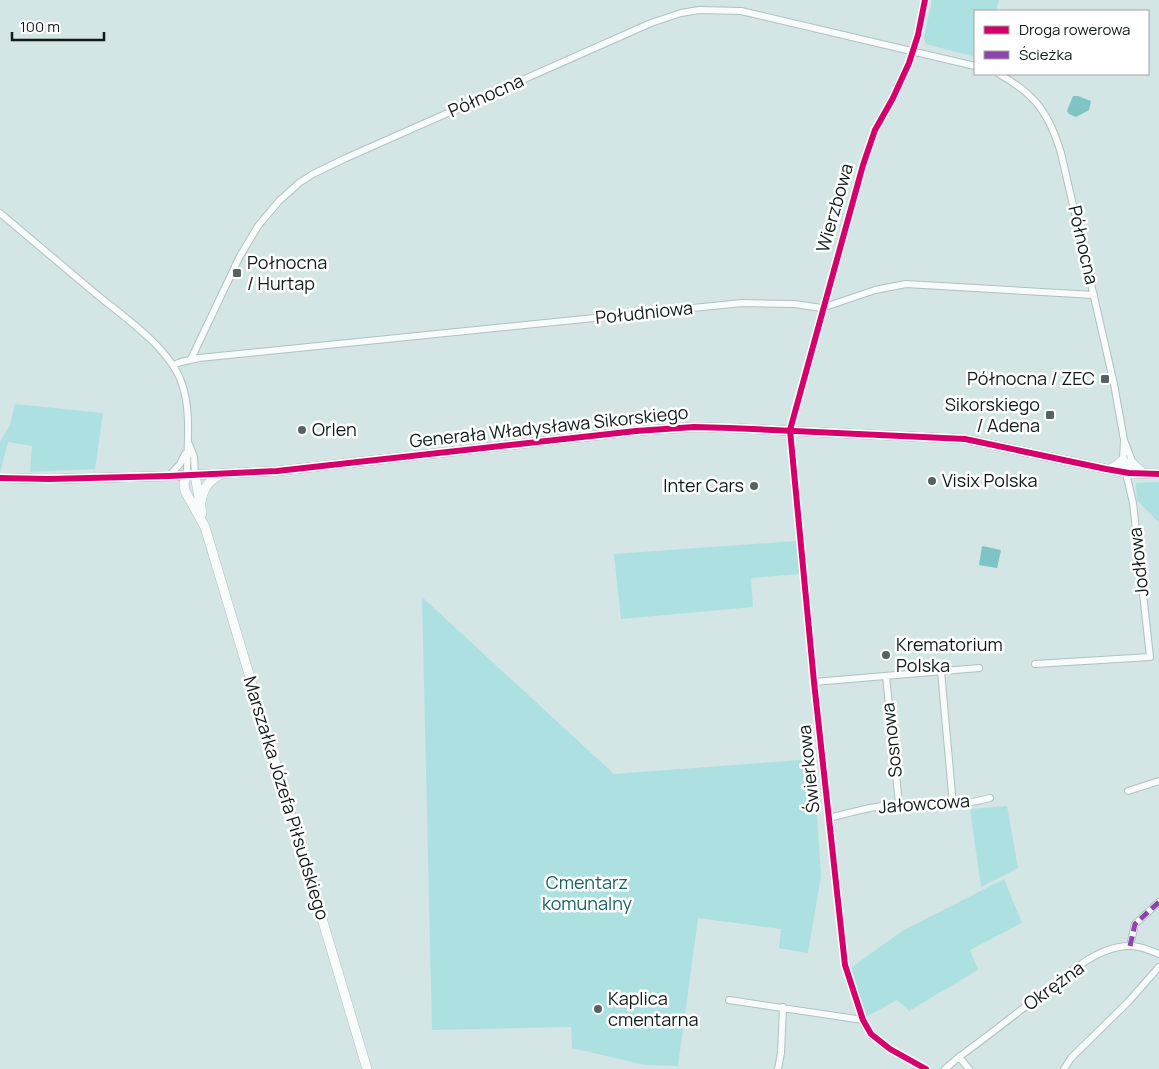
<svg xmlns="http://www.w3.org/2000/svg" width="1159" height="1069" viewBox="0 0 1159 1069" font-family="Manrope,sans-serif">
  <style>
    .green { fill: #ade1e1 }
    .water { fill: #7fc4c5 }
    .lines { fill: none; stroke-linecap: round; stroke-linejoin: round }
    .street-casing { stroke: #b2c0c0; stroke-width: 8 }
    .secondary-casing { stroke: #b2c0c0; stroke-width: 10 }
    .street { stroke: #f8fbfb; stroke-width: 6 }
    .secondary { stroke: #f8fbfb; stroke-width: 9 }
    .quiet { stroke: #8e44ad; stroke-width: 5; stroke-dasharray: 10 5; stroke-linecap: butt }
    .cycleway-casing { stroke: #fff; stroke-width: 9 }
    .cycleway { stroke: #d6006c; stroke-width: 6 }
    .poi-dot { fill: #546262; stroke: #fff; stroke-width: 2 }
    .labels { text-anchor: middle; stroke-width: 5; stroke-linejoin: round; paint-order: stroke }
    .street-label { font-size: 18px; fill: #0f1b1b; stroke: #fff }
    .poi-label { font-size: 18px; fill: #0f1b1b; stroke: #fff; text-anchor: start }
    .park-label { font-size: 18px; fill: #186364; stroke: #fff }
  </style>
  <rect width="100%" height="100%" fill="#d3e5e5"/>
  <!-- green -->
  <path class="green" d="M 932,0 L 999,0 L 996,11 L 975,11 L 975,57 L 926,44 L 924,37 Z
    M 15,404 L 103,413 L 95,469 L 30,472 L 32,446 L 8,442 L 0,473 L 0,442 L 10,425 Z
    M 1159,482 L 1159,523 L 1137,500 L 1136,483 Z
    M 797,541 L 800,574 L 751,578 L 753,607 L 621,619 L 614,554 Z
    M 422,597 L 614,774 L 813,759 L 821,876 L 808,953 L 779,948 L 781,929 L 698,918 L 678,1066 L 645,1065 L 572,1048 L 571,1027 L 432,1030 Z
    M 1007,806 L 1018,868 L 981,887 L 970,809 Z
    M 1004,879 L 1022,923 L 970,950 L 978,970 L 909,1011 L 897,1000 L 866,1017 L 851,968 L 902,931 Z"/>
  <!-- water -->
  <path class="water" d="M 1073,96 L 1078,96 L 1091,101 L 1089,110 L 1076,117 L 1069,114 L 1067,111 Z
    M 982,546 L 1001,550 L 997,568 L 979,565 Z"/>
  <g class="lines">
    <defs>
      <path id="street" d="M 925,0 L 918,35 L 909,63 L 893,98 L 875,130 L 863,165 L 790,430 L 814,682 L 845,965 L 863,1020 L 871,1034 L 890,1049 L 926,1069
        M 999,74 C 1035,94 1049,113 1061,153 L 1114,384 L 1124,440 L 1131,458 L 1127,473
        M 0,213 C 32,240 64,267 96,294 C 124,317 168,347 181,381 C 192,410 187,444 187,475
        M 191,359 L 240,256 L 258,226 L 279,201 L 299,183 L 313,174 L 346,158 L 651,23 L 681,13 L 699,10 L 741,11 L 975,66
        M 173,365 L 181,362 L 199,358 L 742,303 L 794,304 L 822,308 L 875,290 L 906,284 L 1094,295
        M 189,444 L 194,457 L 195,475
        M 169,476 L 180,464 L 185,454
        M 1035,664 L 1150,657 L 1133,503 L 1123,460 L 1124,440
        M 941,671 L 953,805
        M 886,676 L 899,804
        M 814,682 L 979,668
        M 1128,791 L 1159,781
        M 829,818 C 853,812 877,805 901,804 C 933,802 959,807 990,798
        M 1130,946 L 1135,924 L 1159,902
        M 729,1000 L 863,1020
        M 959,1057 L 969,1069
        M 778,1069 L 781,1053 L 783,1007
        M 945,1069 L 959,1057 C 988,1036 1016,1014 1044,992 C 1066,976 1091,952 1119,947 C 1134,944 1145,948 1159,954
        M 1064,1069 L 1071,1058 L 1128,1002 L 1159,967"/>
      <path id="secondary" d="M 1131,462 L 1144,474
        M 1109,470 L 1117,465 L 1123,460
        M 187,475 L 184,483 L 185,491 L 205,527 L 367,1069
        M 195,475 L 202,514
        M 0,478 L 49,479 L 169,476 L 277,471 L 636,431 L 694,427 L 730,428 L 965,439 L 1106,469 L 1129,473 L 1159,474
        M 201,502 C 203,489 208,481 220,475"/>
    </defs>
    <!-- street casing -->
    <use href="#street" class="street-casing"/>
    <!-- secondary casing -->
    <use href="#secondary" class="secondary-casing"/>
    <!-- street -->
    <use href="#street" class="street"/>
    <!-- secondary -->
    <use href="#secondary" class="secondary"/>
    <!-- quiet -->
    <path class="quiet" d="M 1130,946 L 1135,924 L 1159,902"/>
    <defs>
      <path id="cycleway" d="M 925,0 L 918,35 L 909,63 L 893,98 L 875,130 L 863,165 L 790,430 L 814,682 L 845,965 L 863,1020 L 871,1034 L 890,1049 L 926,1069
        M 0,478 L 49,479 L 169,476 L 277,471 L 636,431 L 694,427 L 730,428 L 965,439 L 1106,469 L 1129,473 L 1159,474"/>
    </defs>
    <!-- cycleway casing -->
    <use href="#cycleway" class="cycleway-casing"/>
    <!-- cycleway -->
    <use href="#cycleway" class="cycleway"/>
  </g>
  <!-- markers -->
  <g class="poi-dot">
    <rect x="232" y="268" width="10" height="10" rx="2.5"/>
    <rect x="1100" y="374" width="10" height="10" rx="2.5"/>
    <rect x="1045" y="410" width="10" height="10" rx="2.5"/>
    <circle cx="302" cy="430" r="5"/>
    <circle cx="932" cy="481" r="5"/>
    <circle cx="754" cy="486" r="5"/>
    <circle cx="886" cy="655" r="5"/>
    <circle cx="598" cy="1009" r="5"/>
  </g>
  <g class="labels">
    <!-- street labels -->
    <g class="street-label">
      <text transform="translate(486 96) rotate(-24)" y="6">Północna</text>
      <text transform="translate(835 208) rotate(-74)" y="6">Wierzbowa</text>
      <text transform="translate(1083 245) rotate(77)" y="6">Północna</text>
      <text transform="translate(644 313) rotate(-6)" y="6">Południowa</text>
      <text transform="translate(549 427) rotate(-6)" y="6">Generała Władysława Sikorskiego</text>
      <text transform="translate(1139 562) rotate(-96)" y="6">Jodłowa</text>
      <text transform="translate(892 740) rotate(-96)" y="6">Sosnowa</text>
      <text transform="translate(809 769) rotate(-96)" y="6">Świerkowa</text>
      <text transform="translate(286 798) rotate(73)" y="6">Marszałka Józefa Piłsudskiego</text>
      <text transform="translate(924 804) rotate(-4)" y="6">Jałowcowa</text>
      <text transform="translate(1054 986) rotate(-36)" y="6">Okrężna</text>
    </g>
    <!-- poi labels -->
    <g class="poi-label">
      <text x="247" y="269">Połnocna<tspan x="247" dy="21">/ Hurtap</tspan></text>
      <text x="1095" y="385" text-anchor="end">Północna / ZEC</text>
      <text x="1040" y="411" text-anchor="end">Sikorskiego<tspan x="1040" dy="21">/ Adena</tspan></text>
      <text x="312" y="436">Orlen</text>
      <text x="942" y="487">Visix Polska</text>
      <text x="744" y="492" text-anchor="end">Inter Cars</text>
      <text x="896" y="651">Krematorium<tspan x="896" dy="21">Polska</tspan></text>
      <text x="608" y="1005">Kaplica<tspan x="608" dy="21">cmentarna</tspan></text>
    </g>
    <!-- park labels -->
    <g class="park-label">
      <text x="587" y="889">Cmentarz<tspan x="587" dy="21">komunalny</tspan></text>
    </g>
  </g>
  <!-- legend -->
  <rect x="974" y="10" width="175" height="65" fill="#ffffff" stroke="#9fa4a4"/>
  <rect x="984" y="26" width="25" height="8" fill="#d6006c" stroke="#9fa4a4"/>
  <text x="1019" y="35" font-size="15" fill="#0f1b1b">Droga rowerowa</text>
  <rect x="984" y="51" width="25" height="8" fill="#8e44ad" stroke="#9fa4a4"/>
  <text x="1019" y="60" font-size="15" fill="#0f1b1b">Ścieżka</text>
  <!-- scale -->
  <path d="M12 32v8h92v-8" fill="none" stroke="#0f1b1b" stroke-width="2.5"/>
  <text x="20" y="32" font-size="15" fill="#0f1b1b" stroke="#ffffff" stroke-width="4" paint-order="stroke">100 m</text>
</svg>
